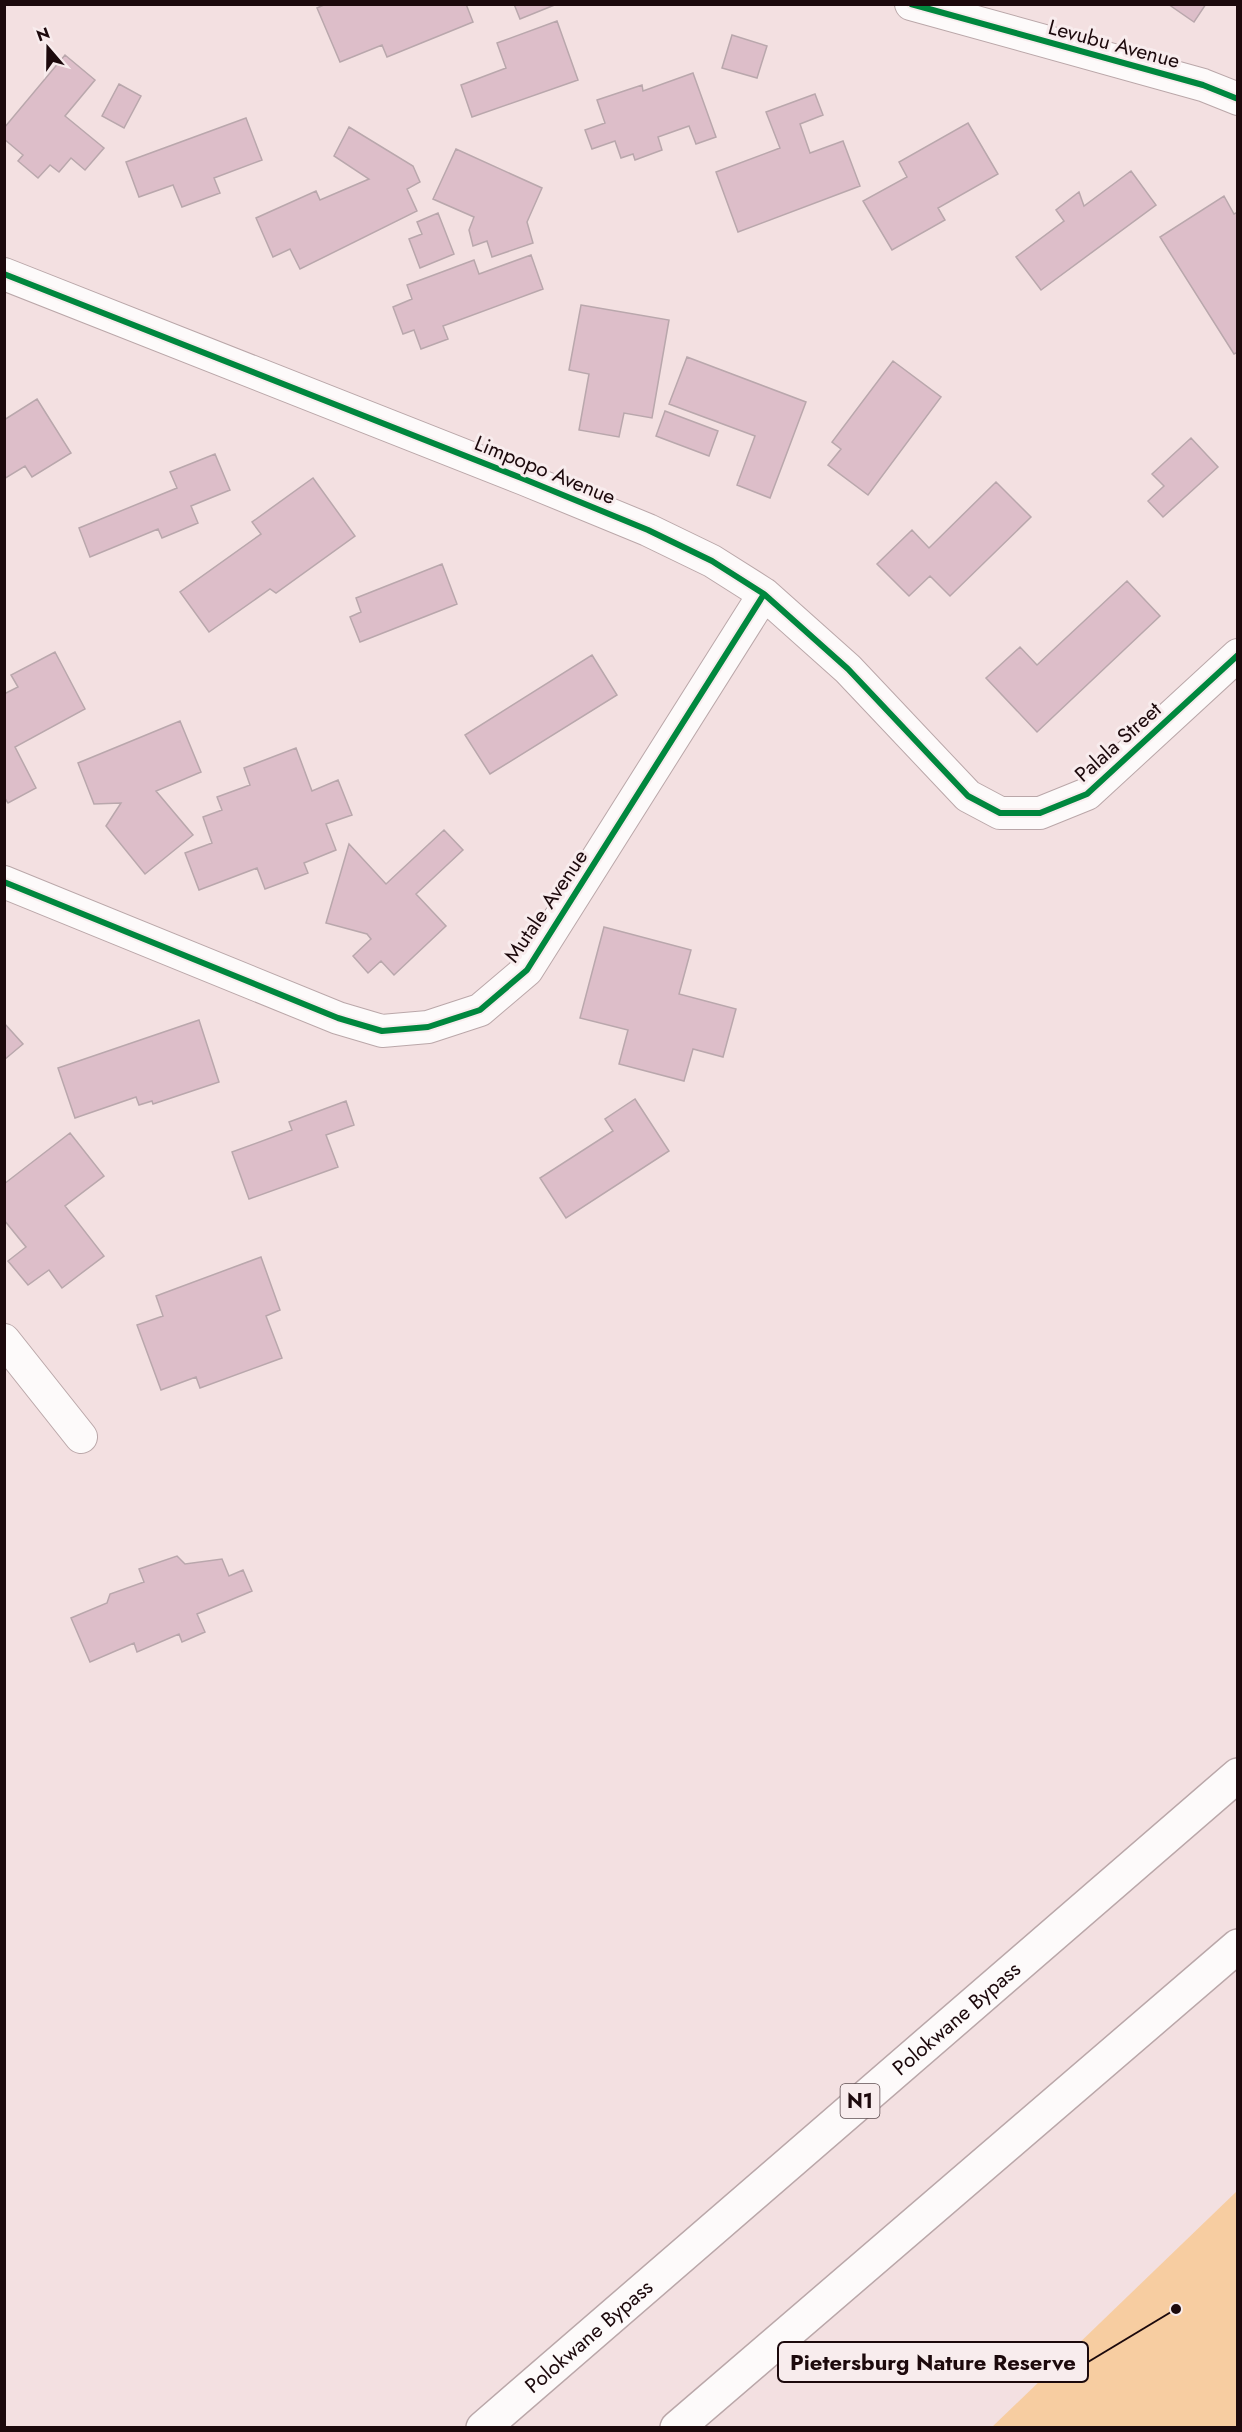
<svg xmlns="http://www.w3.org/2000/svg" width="1242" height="2432" viewBox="0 0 1242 2432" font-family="Jost,sans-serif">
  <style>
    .green { fill: #f7cda1 }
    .building { fill: #ddbec9; stroke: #b9a7ac; stroke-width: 1.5 }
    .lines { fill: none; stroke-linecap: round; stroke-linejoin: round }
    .street-casing { stroke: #baa7a9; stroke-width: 34 }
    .highway-casing { stroke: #baa7a9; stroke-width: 36 }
    .street { stroke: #fdfafa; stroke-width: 32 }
    .highway { stroke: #fdfafa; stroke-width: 33 }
    .cycleway-casing { stroke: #f8eced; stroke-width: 10 }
    .cycleway { stroke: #00873e; stroke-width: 6 }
    .labels { text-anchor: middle; stroke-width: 6; stroke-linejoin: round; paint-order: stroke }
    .shield { fill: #f8eced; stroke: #5e4d50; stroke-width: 1.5 }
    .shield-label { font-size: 20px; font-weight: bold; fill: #1c090c }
    .street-label { font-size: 21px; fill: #1c090c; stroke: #f8eced }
    .leader { fill: none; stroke: #1c090c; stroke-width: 2 }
    .callout-dot { fill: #1c090c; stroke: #f8eced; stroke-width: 2 }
    .callout { fill: #f8eced; stroke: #1c090c; stroke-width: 2 }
    .callout-label { font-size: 22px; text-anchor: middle; font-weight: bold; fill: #1c090c }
  </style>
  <rect width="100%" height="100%" fill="#f3e0e1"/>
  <!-- green -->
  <path class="green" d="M 1237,2191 L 1237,2427 L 992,2427 Z"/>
  <!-- building -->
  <path class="building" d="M 326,4 L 466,4 L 473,22 L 387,57 L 382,45 L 340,62 L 317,8 Z
    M 514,4 L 557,4 L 520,19 Z
    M 1168,4 L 1206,4 L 1194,22 Z
    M 557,21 L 578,80 L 472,117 L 461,85 L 506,68 L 497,43 Z
    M 732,35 L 767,46 L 757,78 L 722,68 Z
    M 65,55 L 95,80 L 65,116 L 104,148 L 85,170 L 71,158 L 59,172 L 50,165 L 38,178 L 18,161 L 23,155 L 4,139 L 4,128 Z
    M 693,73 L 716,137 L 696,144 L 689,126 L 658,137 L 662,150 L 635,160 L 633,154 L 621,158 L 615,141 L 592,149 L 585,130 L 605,123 L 597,100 L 642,85 L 643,91 Z
    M 119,84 L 141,96 L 124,128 L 102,116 Z
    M 815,94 L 823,115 L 800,124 L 810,153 L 843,141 L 860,186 L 738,232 L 716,172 L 780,148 L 766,112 Z
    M 246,118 L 262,160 L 214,178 L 220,193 L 182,207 L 173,185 L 139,197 L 126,162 Z
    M 968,123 L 998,174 L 938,208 L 945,220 L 892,250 L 863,201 L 907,177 L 899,162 Z
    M 349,127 L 413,166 L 420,182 L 407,189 L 417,211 L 300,269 L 290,249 L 273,257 L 256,218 L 316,191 L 320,200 L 369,179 L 334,156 Z
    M 456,149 L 542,188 L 527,222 L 533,243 L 492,257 L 487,241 L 473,246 L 469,230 L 474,217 L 433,199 Z
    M 1131,171 L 1156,205 L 1041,290 L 1016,257 L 1064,221 L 1056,210 L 1079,192 L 1084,206 Z
    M 1224,196 L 1234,214 L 1238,212 L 1238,352 L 1234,354 L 1160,237 Z
    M 438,213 L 454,254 L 420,268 L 409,239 L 422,234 L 417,222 Z
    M 531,255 L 543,289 L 443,326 L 448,339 L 421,349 L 414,330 L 403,334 L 393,307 L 412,299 L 407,285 L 474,260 L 479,274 Z
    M 581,305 L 669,320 L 652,418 L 624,413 L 619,437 L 579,430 L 589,374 L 569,370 Z
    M 687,357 L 806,402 L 770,498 L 737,485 L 755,436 L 669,404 Z
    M 893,361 L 941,397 L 868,495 L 828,465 L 841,449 L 832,442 Z
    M 37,399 L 71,453 L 32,477 L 25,466 L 4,479 L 4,420 Z
    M 665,411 L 718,431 L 709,456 L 656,436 Z
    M 1191,438 L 1218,467 L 1163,517 L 1148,501 L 1164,486 L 1152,474 Z
    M 215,454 L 230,490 L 191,506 L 198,523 L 162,538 L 158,529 L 90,557 L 79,528 L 177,488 L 170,472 Z
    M 313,478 L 355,536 L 276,593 L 270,589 L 209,632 L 180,592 L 261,534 L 252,522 Z
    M 996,482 L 1031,517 L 950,596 L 930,576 L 909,596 L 877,564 L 912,530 L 929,548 Z
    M 442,564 L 457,604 L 360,642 L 350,617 L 361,612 L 356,598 Z
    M 1127,581 L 1160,616 L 1037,732 L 986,678 L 1020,647 L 1037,665 Z
    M 55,652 L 85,709 L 15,747 L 36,788 L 8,803 L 4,797 L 4,694 L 18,687 L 11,675 Z
    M 592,655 L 617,695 L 490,774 L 465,735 Z
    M 180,721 L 201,772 L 156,791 L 193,835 L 145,874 L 106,826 L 121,803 L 94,804 L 78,763 Z
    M 296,748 L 312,791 L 338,780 L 352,815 L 326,824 L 336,850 L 304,863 L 308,873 L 265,889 L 257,868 L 199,890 L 185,853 L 212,843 L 203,817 L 222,810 L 217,797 L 250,785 L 244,768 Z
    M 444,830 L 463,850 L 416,894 L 446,926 L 394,975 L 381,961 L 368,973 L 353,956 L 371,939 L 367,934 L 326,923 L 349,844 L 386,884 Z
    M 604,927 L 691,950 L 679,994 L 736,1009 L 723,1057 L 693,1049 L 684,1081 L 619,1064 L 628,1030 L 580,1018 Z
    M 199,1020 L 219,1082 L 153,1104 L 152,1101 L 139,1105 L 136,1097 L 75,1118 L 58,1068 Z
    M 4,1023 L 23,1044 L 4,1060 Z
    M 635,1099 L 669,1151 L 566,1218 L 540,1178 L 613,1131 L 605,1119 Z
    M 346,1101 L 354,1125 L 326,1135 L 338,1167 L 249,1199 L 232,1152 L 292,1130 L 289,1122 Z
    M 70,1133 L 104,1176 L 65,1206 L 104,1256 L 62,1288 L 49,1270 L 28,1285 L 8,1261 L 26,1247 L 4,1220 L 4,1184 Z
    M 261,1257 L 280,1310 L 266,1316 L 282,1358 L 200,1388 L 196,1377 L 161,1390 L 137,1325 L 163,1316 L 156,1296 Z
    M 177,1556 L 185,1564 L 222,1559 L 229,1576 L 243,1570 L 252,1591 L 197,1614 L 205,1632 L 182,1642 L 179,1634 L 137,1652 L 134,1643 L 90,1662 L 71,1618 L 107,1603 L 110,1594 L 144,1582 L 139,1569 Z"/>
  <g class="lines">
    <defs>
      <path id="street" d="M 911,4 L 1203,85 L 1238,99
        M 4,274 L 524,479 L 648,530 L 712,561 L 764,594 L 848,669 L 968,796 L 1000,813 L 1040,813 L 1087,794 L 1238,655
        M 4,882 L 338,1018 L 382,1031 L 428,1027 L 480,1010 L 527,970 L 764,594
        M 4,1340 L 81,1437"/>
      <g id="highway">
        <path id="s1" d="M 483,2428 L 1238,1775"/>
        <path d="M 677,2428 L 1238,1946"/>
      </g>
    </defs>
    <!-- street casing -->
    <use href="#street" class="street-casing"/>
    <!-- highway casing -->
    <use href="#highway" class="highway-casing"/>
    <!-- street -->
    <use href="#street" class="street"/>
    <!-- highway -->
    <use href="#highway" class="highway"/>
    <defs>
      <path id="cycleway" d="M 911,4 L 1203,85 L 1238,99
        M 4,274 L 524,479 L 648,530 L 712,561 L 764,594 L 848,669 L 968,796 L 1000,813 L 1040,813 L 1087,794 L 1238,655
        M 4,882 L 338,1018 L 382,1031 L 428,1027 L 480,1010 L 527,970 L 764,594"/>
    </defs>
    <!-- cycleway casing -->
    <use href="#cycleway" class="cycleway-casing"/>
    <!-- cycleway -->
    <use href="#cycleway" class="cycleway"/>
  </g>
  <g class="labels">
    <!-- shield labels -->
    <rect class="shield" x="840.5" y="2084" width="39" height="34" rx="4.5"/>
    <g class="shield-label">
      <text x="860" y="2108">N1</text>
    </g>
    <!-- street labels -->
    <g class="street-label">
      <text transform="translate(1114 44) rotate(15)" y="7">Levubu Avenue</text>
      <text transform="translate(545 470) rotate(22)" y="7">Limpopo Avenue</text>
      <text transform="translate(1118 742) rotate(-42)" y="7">Palala Street</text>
      <text transform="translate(546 906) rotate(-56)" y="7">Mutale Avenue</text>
      <text dy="7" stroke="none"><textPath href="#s1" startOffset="626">Polokwane Bypass</textPath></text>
      <text dy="7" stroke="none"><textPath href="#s1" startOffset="140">Polokwane Bypass</textPath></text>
    </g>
  </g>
  <!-- callouts -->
  <path class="leader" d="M1176 2309L1088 2362"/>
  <circle class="callout-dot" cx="1176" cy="2309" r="6"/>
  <rect class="callout" x="778" y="2342" width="310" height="40" rx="6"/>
  <g class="callout-label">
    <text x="933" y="2370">Pietersburg Nature Reserve</text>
  </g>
  <!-- border -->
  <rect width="1242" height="2432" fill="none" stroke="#1c090c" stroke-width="12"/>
  <!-- north arrow -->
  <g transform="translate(48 48) rotate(340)" stroke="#f8eced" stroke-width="4.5" paint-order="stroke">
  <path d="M0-4.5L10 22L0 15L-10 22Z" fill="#1c090c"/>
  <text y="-9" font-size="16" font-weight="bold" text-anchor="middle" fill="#1c090c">N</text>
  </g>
</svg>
